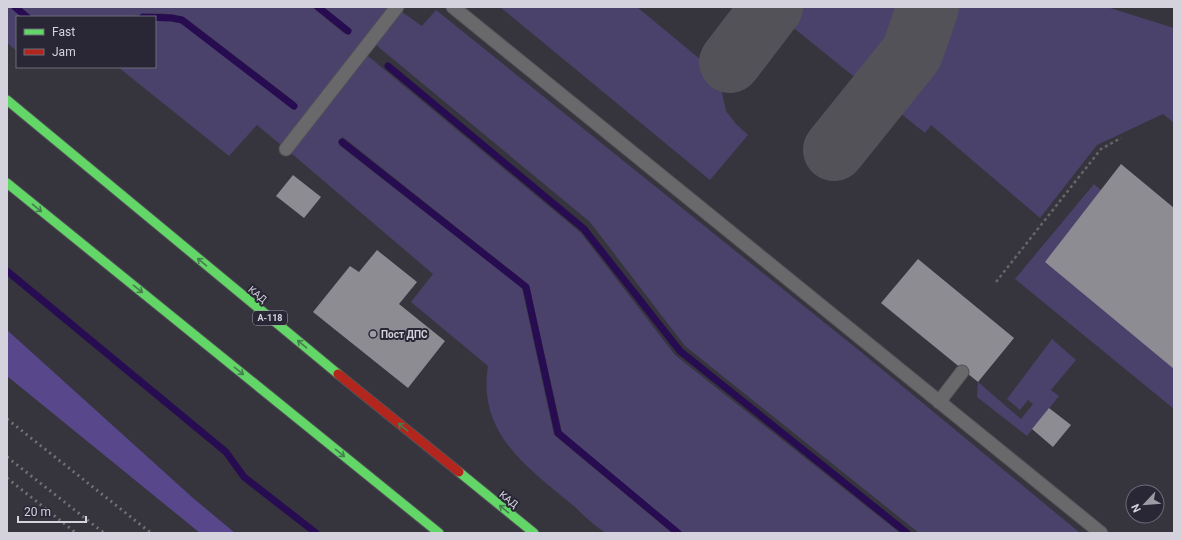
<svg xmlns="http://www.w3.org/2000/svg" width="1181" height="540" viewBox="0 0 1181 540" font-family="Roboto,sans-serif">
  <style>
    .green { fill: #4b426c }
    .forest { fill: #59478b }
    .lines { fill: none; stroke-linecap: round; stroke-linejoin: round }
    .stream { stroke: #270c51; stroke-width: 7 }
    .taxiway { stroke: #545259; stroke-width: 62 }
    .building { fill: #8e8c93 }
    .lane-casing { stroke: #535158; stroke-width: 15 }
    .fast-casing { stroke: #535158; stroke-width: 11 }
    .jam-casing { stroke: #535158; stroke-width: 11 }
    .path { stroke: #66656a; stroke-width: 2.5; stroke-dasharray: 3 3; stroke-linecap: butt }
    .lane { stroke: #69696c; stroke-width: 13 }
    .fast { stroke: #63d668; stroke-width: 9 }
    .jam { stroke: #b3261e; stroke-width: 9 }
    .rail { stroke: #727176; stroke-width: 3; stroke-dasharray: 2 4; stroke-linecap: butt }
    .oneway { stroke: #467e4e }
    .poi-dot { fill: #9d9ba5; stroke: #292735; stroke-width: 1.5 }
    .labels { text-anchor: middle; stroke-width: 4; stroke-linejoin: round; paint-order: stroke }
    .shield { fill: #292735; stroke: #a19fab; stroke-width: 1 }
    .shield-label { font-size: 9px; font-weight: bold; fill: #d4d3dd }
    .street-label { font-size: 10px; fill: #d4d3dd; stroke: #292735 }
    .poi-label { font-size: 10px; font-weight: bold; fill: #d4d3dd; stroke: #292735; text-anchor: start }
  </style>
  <rect width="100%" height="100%" fill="#36343c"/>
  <!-- green -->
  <path class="green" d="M 7,7 L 10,7 L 22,17 L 17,17 L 17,51 L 7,43 Z
    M 19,7 L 312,7 L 345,34 L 349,29 L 322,7 L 390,7 L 281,145 L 257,125 L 229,156 L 118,67 L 155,67 L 155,19 L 172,20 L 186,25 L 292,109 L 295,102 L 188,20 C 170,11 149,13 130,17 L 31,17 Z
    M 500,7 L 637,7 L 718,74 L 726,111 L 736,124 L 748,135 L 710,180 Z
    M 783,7 L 912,7 L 899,46 L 868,88 L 780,17 Z
    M 942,7 L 1107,7 L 1174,28 L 1174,123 L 1163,114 L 1097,145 L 1040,218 L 931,125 L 925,133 L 890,105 L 923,62 Z
    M 436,10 L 861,352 L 1080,533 L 919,533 L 685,346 L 590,222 L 376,45 L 402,12 L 422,26 Z
    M 368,56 L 581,233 L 675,355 L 900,533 L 682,533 L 562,432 L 529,285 L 343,137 L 339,145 L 522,288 L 554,435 L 672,533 C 653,533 626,536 608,533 C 601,532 581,513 575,507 C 528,468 477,434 488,366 L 411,302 L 433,274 L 291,153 Z
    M 1094,184 L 1101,190 L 1174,369 L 1174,409 L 1015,279 Z
    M 1052,339 L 1076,360 L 1051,390 L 1059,396 L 1027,436 L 977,397 L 978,382 L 1021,419 L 1033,404 L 1028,400 L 1020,410 L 1007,399 Z"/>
  <!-- forest -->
  <path class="forest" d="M 7,330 L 193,498 L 235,533 L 200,533 L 7,376 Z"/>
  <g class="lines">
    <!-- stream -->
    <path class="stream" d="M 15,7 L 27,17
      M 318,7 L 348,31
      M 143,17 L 172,18 L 182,20 L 294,106
      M 388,66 L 584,229 L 680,351 L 907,533
      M 342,142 L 526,287 L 558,433 L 678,533
      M 7,271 L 226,452 L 244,477 L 316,533"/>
    <!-- taxiway -->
    <path class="taxiway" d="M 730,62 L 772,7
      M 834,150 L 912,53 L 928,7"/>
  </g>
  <!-- building -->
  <path class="building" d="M 1121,164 L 1174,208 L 1174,369 L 1045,262 Z
    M 293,175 L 321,197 L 304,218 L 276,196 Z
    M 377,250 L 417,282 L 399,304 L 445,341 L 408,388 L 313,312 L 350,266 L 359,272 Z
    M 918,259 L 1014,338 L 978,382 L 881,303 Z
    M 1049,408 L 1071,425 L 1053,447 L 1032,429 Z"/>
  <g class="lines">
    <defs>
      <path id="lane" d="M 453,7 L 1101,533
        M 286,149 L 397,7
        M 939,402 L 962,372"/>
      <path id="fast" d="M 7,100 L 338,374
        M 7,183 L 439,533
        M 459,472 L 534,533"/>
      <path id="jam" d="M 338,374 L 459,472"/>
    </defs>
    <!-- lane casing -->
    <use href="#lane" class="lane-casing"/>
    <!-- fast casing -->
    <use href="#fast" class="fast-casing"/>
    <!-- jam casing -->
    <use href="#jam" class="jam-casing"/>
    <!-- path -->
    <path class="path" d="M 996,282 L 1101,149 L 1121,138"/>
    <!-- lane -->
    <use href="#lane" class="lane"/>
    <!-- fast -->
    <use href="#fast" class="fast"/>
    <!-- jam -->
    <use href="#jam" class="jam"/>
    <!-- rail -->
    <path class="rail" d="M 7,419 L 151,533
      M 7,457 L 104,533
      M 7,478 L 76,533"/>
  </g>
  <!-- one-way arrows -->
  <defs><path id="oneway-shaft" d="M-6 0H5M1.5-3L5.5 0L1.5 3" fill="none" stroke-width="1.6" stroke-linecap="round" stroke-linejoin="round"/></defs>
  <g class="oneway">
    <use href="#oneway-shaft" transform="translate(37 208) rotate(39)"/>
    <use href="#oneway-shaft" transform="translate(202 262) rotate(-140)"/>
    <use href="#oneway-shaft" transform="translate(138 289) rotate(39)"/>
    <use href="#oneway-shaft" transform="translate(302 344) rotate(-140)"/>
    <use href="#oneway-shaft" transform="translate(239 371) rotate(39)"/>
    <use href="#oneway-shaft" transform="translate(403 427) rotate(-141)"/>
    <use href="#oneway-shaft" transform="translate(340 453) rotate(39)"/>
    <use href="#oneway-shaft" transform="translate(504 509) rotate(-141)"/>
  </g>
  <!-- markers -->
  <circle class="poi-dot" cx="373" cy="334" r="4"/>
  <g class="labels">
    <!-- shield labels -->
    <rect class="shield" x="253" y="311" width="34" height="14" rx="3"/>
    <g class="shield-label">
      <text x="270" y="321">А-118</text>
    </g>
    <!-- street labels -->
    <g class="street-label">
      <text transform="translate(258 294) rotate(40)" y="4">КАД</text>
      <text transform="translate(509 499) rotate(39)" y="4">КАД</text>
    </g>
    <!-- poi labels -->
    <g class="poi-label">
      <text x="381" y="338">Пост ДПС</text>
    </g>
  </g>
  <!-- border -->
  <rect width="1181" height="540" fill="none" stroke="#d4d3dd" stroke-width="16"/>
  <!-- legend -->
  <rect x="16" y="16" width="140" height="52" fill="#292735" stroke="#6d6c78"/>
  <rect x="24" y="29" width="20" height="6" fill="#63d668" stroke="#6d6c78"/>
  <text x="52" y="36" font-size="12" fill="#d4d3dd">Fast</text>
  <rect x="24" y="49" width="20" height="6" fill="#b3261e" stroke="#6d6c78"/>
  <text x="52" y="56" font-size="12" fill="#d4d3dd">Jam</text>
  <!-- north arrow -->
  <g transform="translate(1145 504) rotate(244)"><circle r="19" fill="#292735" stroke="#6d6c78"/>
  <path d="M0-3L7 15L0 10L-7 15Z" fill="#9d9ba5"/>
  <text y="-6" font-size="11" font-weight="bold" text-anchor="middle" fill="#d4d3dd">N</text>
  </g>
  <!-- scale -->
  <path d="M18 516v6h68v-6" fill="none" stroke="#d4d3dd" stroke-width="2"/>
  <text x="24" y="516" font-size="12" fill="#d4d3dd" stroke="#292735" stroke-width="3" paint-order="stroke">20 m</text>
</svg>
